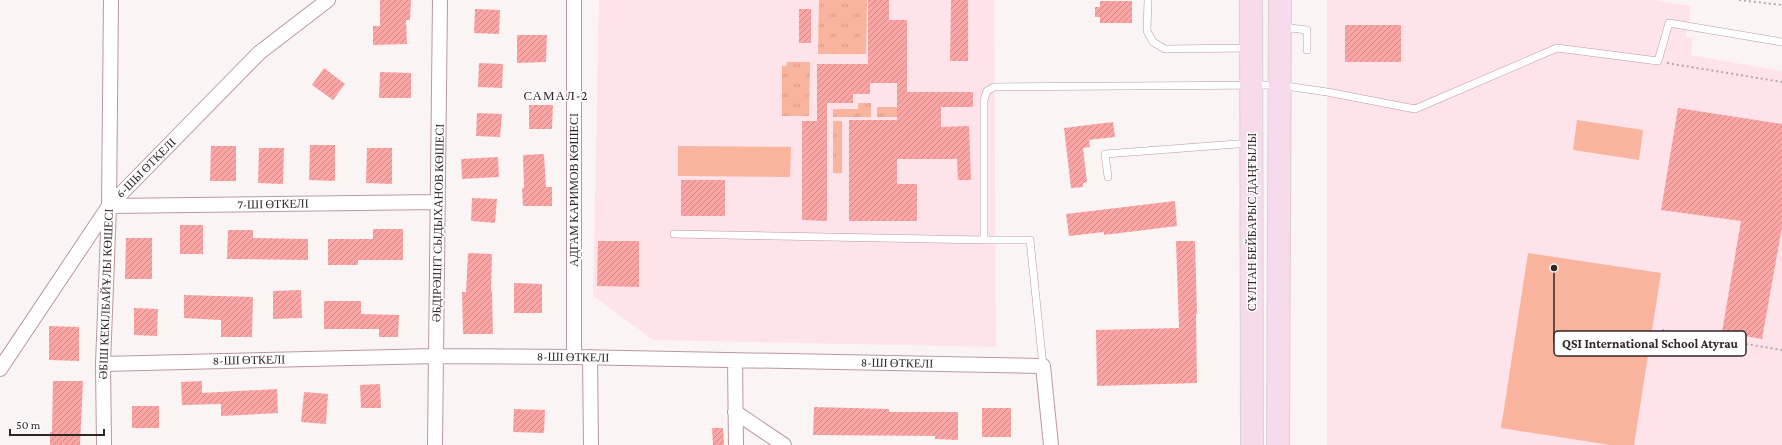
<svg xmlns="http://www.w3.org/2000/svg" width="1782" height="445" viewBox="0 0 1782 445" font-family="'Crimson Pro',serif">
  <style>
    .built { fill: #ffe3ea }
    .green { fill: #f9b49e }
    .park { fill: url(#park-tufts) }
    .building { fill: url(#building-hatch) }
    .lines { fill: none; stroke-linecap: round; stroke-linejoin: round }
    .lane-casing { stroke: #bb98a1; stroke-width: 8 }
    .street-casing { stroke: #bb98a1; stroke-width: 16 }
    .primary-casing { stroke: #d6d3d4; stroke-width: 24 }
    .path { stroke: #b1a7a9; stroke-width: 2; stroke-dasharray: 2 3; stroke-linecap: butt }
    .lane { stroke: #fff; stroke-width: 7 }
    .street { stroke: #fff; stroke-width: 14 }
    .primary { stroke: #f7daec; stroke-width: 22 }
    .labels { text-anchor: middle; stroke-width: 3; stroke-linejoin: round; paint-order: stroke }
    .street-label { font-size: 12px; fill: #312427; stroke: #fff }
    .neighbourhood-label { font-size: 13px; letter-spacing: 1px; fill: #312427; stroke: #fff }
    .leader { fill: none; stroke: #312427; stroke-width: 1.5 }
    .callout-dot { fill: #312427; stroke: #fff; stroke-width: 1.5 }
    .callout { fill: #fff; stroke: #312427; stroke-width: 1.5 }
    .callout-label { font-size: 13px; text-anchor: middle; font-weight: bold; fill: #312427 }
  </style>
  <defs>
    <pattern id="park-tufts" width="24" height="20" patternUnits="userSpaceOnUse"><rect width="24" height="20" fill="#f9b49e"/><path d="M3 7l-1-3M5 7V3M7 7l1-3M15 17l-1-3M17 17v-4M19 17l1-3" fill="none" stroke="#d69b88"/></pattern>
    <pattern id="building-hatch" width="6" height="6" patternUnits="userSpaceOnUse"><rect width="6" height="6" fill="#fba6a5"/><path d="M-1 1l2-2M0 6l6-6M5 7l2-2" fill="none" stroke="#cc8786"/></pattern>
  </defs>
  <rect width="100%" height="100%" fill="#fbf4f5"/>
  <!-- built -->
  <path class="built" d="M 599,0 L 994,0 L 996,347 L 653,340 L 593,296 Z
    M 1327,0 L 1654,0 L 1691,6 L 1686,37 L 1693,38 L 1691,55 L 1782,71 L 1782,445 L 1327,445 Z"/>
  <!-- green -->
  <path class="green" d="M 1577,120 L 1643,130 L 1639,160 L 1573,150 Z
    M 678,146 L 791,147 L 790,177 L 678,176 Z
    M 1528,253 L 1661,273 L 1634,445 L 1610,445 L 1501,428 Z"/>
  <!-- park -->
  <path class="park" d="M 819,0 L 867,0 L 866,54 L 818,54 Z
    M 787,62 L 810,62 L 809,116 L 782,116 L 782,66 L 786,66 Z
    M 858,103 L 871,103 L 871,117 L 833,117 L 833,109 L 858,109 Z
    M 877,107 L 897,107 L 897,117 L 877,117 Z
    M 833,121 L 842,121 L 842,173 L 833,173 Z"/>
  <!-- building -->
  <path class="building" d="M 380,0 L 411,0 L 410,20 L 406,20 L 407,44 L 373,45 L 373,26 L 380,26 Z
    M 868,0 L 889,0 L 889,20 L 907,20 L 907,92 L 973,92 L 973,107 L 941,107 L 941,127 L 969,126 L 971,180 L 958,180 L 957,159 L 897,159 L 897,184 L 917,184 L 917,221 L 849,221 L 849,120 L 897,120 L 897,83 L 870,83 L 870,94 L 853,94 L 853,103 L 827,103 L 827,221 L 802,220 L 802,121 L 817,121 L 817,64 L 868,64 Z
    M 951,0 L 968,0 L 968,61 L 950,61 Z
    M 1100,1 L 1132,1 L 1132,23 L 1100,23 L 1100,17 L 1095,17 L 1095,7 L 1100,7 Z
    M 475,9 L 500,10 L 499,34 L 474,33 Z
    M 799,9 L 811,9 L 811,43 L 799,43 Z
    M 1345,25 L 1401,25 L 1401,62 L 1345,62 Z
    M 517,35 L 547,35 L 546,62 L 517,63 Z
    M 479,63 L 503,64 L 502,88 L 478,87 Z
    M 324,68 L 345,84 L 333,100 L 312,85 Z
    M 380,72 L 411,73 L 411,98 L 379,98 Z
    M 529,105 L 553,105 L 552,129 L 529,129 Z
    M 1678,108 L 1782,124 L 1782,227 L 1762,339 L 1722,332 L 1741,221 L 1661,210 Z
    M 477,113 L 502,114 L 500,137 L 476,136 Z
    M 1113,122 L 1115,137 L 1089,140 L 1090,147 L 1083,148 L 1087,182 L 1083,183 L 1083,187 L 1071,188 L 1064,128 Z
    M 310,145 L 335,145 L 335,181 L 309,180 Z
    M 211,146 L 236,146 L 236,181 L 210,181 Z
    M 259,148 L 284,148 L 283,184 L 258,183 Z
    M 367,148 L 392,148 L 392,184 L 366,183 Z
    M 544,154 L 546,187 L 552,187 L 552,206 L 523,206 L 522,188 L 524,188 L 523,155 Z
    M 498,157 L 499,177 L 462,179 L 461,159 Z
    M 681,180 L 725,180 L 725,216 L 681,216 Z
    M 472,198 L 497,199 L 495,223 L 471,221 Z
    M 1175,201 L 1177,226 L 1104,235 L 1104,232 L 1069,236 L 1066,214 Z
    M 180,225 L 203,225 L 203,254 L 180,254 Z
    M 373,229 L 403,229 L 403,260 L 358,260 L 358,265 L 328,265 L 328,239 L 373,239 Z
    M 228,230 L 253,230 L 253,238 L 308,239 L 308,260 L 227,259 Z
    M 126,238 L 152,238 L 152,279 L 125,279 Z
    M 598,241 L 639,241 L 639,287 L 597,286 Z
    M 1176,241 L 1195,241 L 1197,314 L 1196,314 L 1197,383 L 1097,386 L 1096,330 L 1179,328 Z
    M 468,253 L 492,254 L 491,291 L 492,291 L 493,334 L 463,334 L 462,292 L 466,292 Z
    M 514,283 L 542,284 L 542,313 L 514,313 Z
    M 301,290 L 302,318 L 273,319 L 273,291 Z
    M 184,295 L 253,297 L 252,337 L 221,337 L 221,320 L 184,318 Z
    M 324,301 L 361,301 L 361,314 L 399,315 L 398,337 L 379,337 L 379,329 L 324,329 Z
    M 134,308 L 158,309 L 157,336 L 134,335 Z
    M 49,326 L 79,327 L 79,361 L 49,360 Z
    M 53,381 L 83,381 L 80,445 L 50,445 L 50,432 L 52,432 Z
    M 202,381 L 202,393 L 277,389 L 278,413 L 221,416 L 221,404 L 182,405 L 181,382 Z
    M 380,384 L 381,408 L 361,408 L 360,385 Z
    M 304,392 L 328,394 L 326,424 L 301,422 Z
    M 132,406 L 159,406 L 159,428 L 132,428 Z
    M 814,407 L 889,409 L 889,412 L 958,412 L 958,440 L 935,439 L 935,436 L 813,435 Z
    M 982,408 L 1011,408 L 1011,437 L 982,437 Z
    M 514,409 L 545,410 L 544,433 L 513,432 Z
    M 712,428 L 723,428 L 724,445 L 713,445 Z"/>
  <g class="lines">
    <defs>
      <path id="lane" d="M 1148,0 L 1147,31 L 1153,42 L 1165,49 L 1249,48
        M 1282,27 L 1307,30 L 1307,50
        M 1108,177 L 1105,154 L 1250,143
        M 674,234 L 984,240
        M 1043,366 L 1030,240 L 984,240 L 984,100 L 987,91 L 994,87 L 1279,85 L 1327,92 L 1415,109 L 1557,48 L 1658,61 L 1669,23 L 1782,42"/>
      <path id="street" d="M 574,0 L 574,357
        M 109,206 L 438,202
        M 590,357 L 591,445
        M 735,360 L 736,445
        M 103,364 L 436,356 L 574,357 L 1043,366 L 1051,445
        M 0,369 L 109,206 L 259,53 L 328,0
        M 735,412 L 784,445
        M 104,445 L 103,364 L 109,206 L 111,0
        M 435,445 L 440,0"/>
      <path id="primary" d="M 1251,0 L 1252,445
        M 1278,445 L 1280,0"/>
    </defs>
    <!-- lane casing -->
    <use href="#lane" class="lane-casing"/>
    <!-- street casing -->
    <use href="#street" class="street-casing"/>
    <!-- primary casing -->
    <use href="#primary" class="primary-casing"/>
    <!-- path -->
    <path class="path" d="M 1739,0 L 1782,5
      M 1667,63 L 1782,82
      M 1662,330 L 1782,350"/>
    <!-- lane -->
    <use href="#lane" class="lane"/>
    <!-- street -->
    <use href="#street" class="street"/>
    <!-- primary -->
    <use href="#primary" class="primary"/>
  </g>
  <g class="labels">
    <!-- street labels -->
    <g class="street-label">
      <text transform="translate(146 168) rotate(-45)" y="4">6-ШЫ ӨТКЕЛІ</text>
      <text transform="translate(574 190) rotate(-90)" y="4">АДГАМ КАРИМОВ КӨШЕСІ</text>
      <text transform="translate(273 204) rotate(-1)" y="4">7-ШІ ӨТКЕЛІ</text>
      <text transform="translate(1252 222) rotate(-90)" y="4">СҰЛТАН БЕЙБАРЫС ДАҢҒЫЛЫ</text>
      <text transform="translate(438 223) rotate(-89)" y="4">ӘБДІРӘШІТ СЫДЫХАНОВ КӨШЕСІ</text>
      <text transform="translate(106 294) rotate(-88)" y="4">ӘБІШ КЕКІЛБАЙҰЛЫ КӨШЕСІ</text>
      <text transform="translate(573 357) rotate(1)" y="4">8-ШІ ӨТКЕЛІ</text>
      <text transform="translate(249 360) rotate(-1)" y="4">8-ШІ ӨТКЕЛІ</text>
      <text transform="translate(897 363) rotate(1)" y="4">8-ШІ ӨТКЕЛІ</text>
    </g>
    <!-- neighbourhood labels -->
    <g class="neighbourhood-label">
      <text x="556" y="100">САМАЛ-2</text>
    </g>
  </g>
  <!-- callouts -->
  <path class="leader" d="M1554 268L1554 343"/>
  <circle class="callout-dot" cx="1554" cy="268" r="4"/>
  <rect class="callout" x="1554" y="331" width="192" height="25" rx="4"/>
  <g class="callout-label">
    <text x="1650" y="348">QSI International School Atyrau</text>
  </g>
  <!-- scale -->
  <path d="M10 429v6h94v-6" fill="none" stroke="#312427" stroke-width="2"/>
  <text x="16" y="429" font-size="12" fill="#312427" stroke="#ffffff" stroke-width="3" paint-order="stroke">50 m</text>
</svg>
